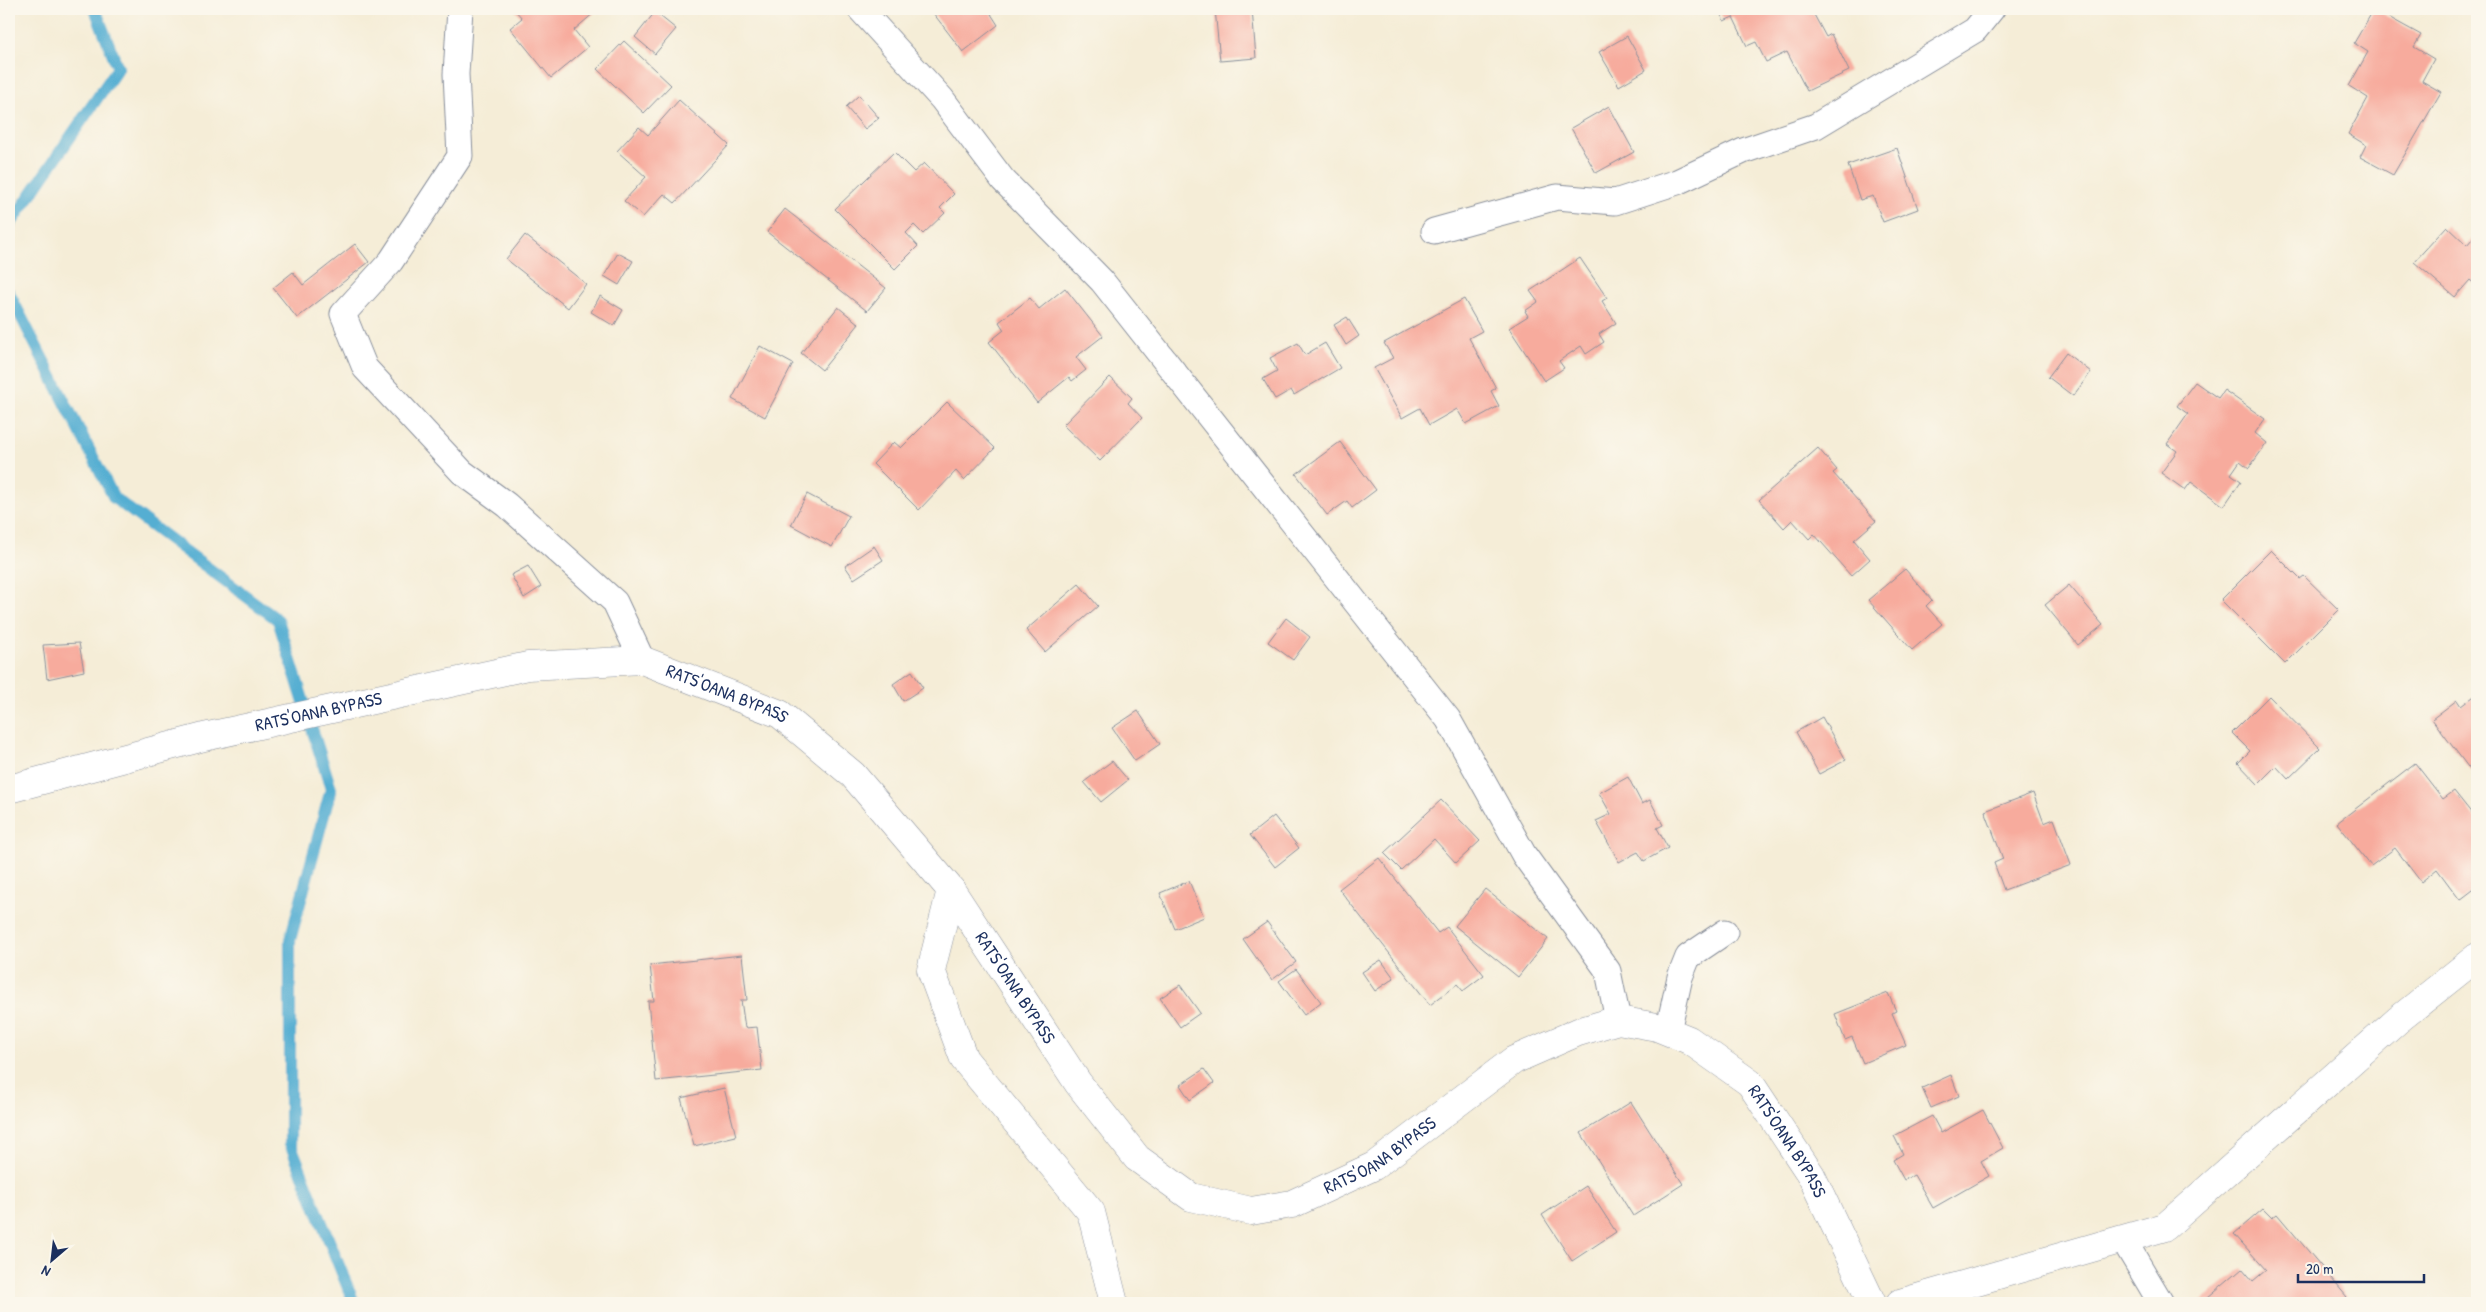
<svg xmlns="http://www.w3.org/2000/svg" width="2486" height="1312" viewBox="0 0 2486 1312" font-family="'Patrick Hand',sans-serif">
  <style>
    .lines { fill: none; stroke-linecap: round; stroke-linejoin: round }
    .stream { stroke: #54aed2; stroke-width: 12 }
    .building { fill: #f7ab9d }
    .lane-casing { stroke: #888e9a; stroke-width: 27 }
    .street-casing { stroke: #888e9a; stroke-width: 29 }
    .secondary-casing { stroke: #888e9a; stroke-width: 29 }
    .lane { stroke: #fff; stroke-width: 25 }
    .street { stroke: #fff; stroke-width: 28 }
    .secondary { stroke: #fff; stroke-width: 28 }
    .labels { text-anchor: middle; stroke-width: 4; stroke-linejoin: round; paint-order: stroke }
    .street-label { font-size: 18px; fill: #1b2f5e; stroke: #fbf7ec }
  </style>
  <rect width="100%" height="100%" fill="#fbf7ec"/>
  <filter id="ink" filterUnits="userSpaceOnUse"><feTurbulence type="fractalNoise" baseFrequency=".02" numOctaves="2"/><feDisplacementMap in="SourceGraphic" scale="10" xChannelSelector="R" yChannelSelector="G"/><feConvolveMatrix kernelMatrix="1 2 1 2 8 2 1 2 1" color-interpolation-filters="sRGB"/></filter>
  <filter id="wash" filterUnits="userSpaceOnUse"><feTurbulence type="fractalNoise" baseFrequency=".0096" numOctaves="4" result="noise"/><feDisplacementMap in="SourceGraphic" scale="20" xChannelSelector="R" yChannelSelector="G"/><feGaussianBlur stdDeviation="1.12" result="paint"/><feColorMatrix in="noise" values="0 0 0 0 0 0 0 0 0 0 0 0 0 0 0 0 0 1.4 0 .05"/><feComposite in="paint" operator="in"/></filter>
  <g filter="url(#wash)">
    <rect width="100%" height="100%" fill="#f5edd7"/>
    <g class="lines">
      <!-- stream -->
      <path class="stream" d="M 9,226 L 118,68 L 95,9
        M 9,293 L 114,498 L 278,620 L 331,789 L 290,940 L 290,1143 L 354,1303"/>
    </g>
    <g id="blocks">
      <!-- building -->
      <path class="building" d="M 514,9 L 593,9 L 595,12 L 574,30 L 588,47 L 551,78 L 510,28 L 522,18 Z
        M 930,9 L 998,9 L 991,14 L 998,25 L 963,52 Z
        M 1215,9 L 1252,9 L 1256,58 L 1220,61 Z
        M 1718,9 L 1811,9 L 1826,37 L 1831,34 L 1849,71 L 1807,91 L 1787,52 L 1766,62 L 1756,42 L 1747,46 L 1733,17 L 1724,21 Z
        M 2374,9 L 2421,35 L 2414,47 L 2434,59 L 2422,81 L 2441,92 L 2393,175 L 2360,157 L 2366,145 L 2348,134 L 2368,98 L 2349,86 L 2368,52 L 2354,43 Z
        M 655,12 L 676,29 L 655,54 L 635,37 Z
        M 1627,36 L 1646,70 L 1619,86 L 1599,52 Z
        M 624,41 L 671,85 L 644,113 L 597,69 Z
        M 859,95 L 879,118 L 865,129 L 846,107 Z
        M 679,100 L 729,145 L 675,203 L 664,194 L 643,217 L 624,201 L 646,177 L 617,151 L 639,127 L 648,135 Z
        M 1609,106 L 1634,152 L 1596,173 L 1571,128 Z
        M 1897,148 L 1918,209 L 1883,222 L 1873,196 L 1860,200 L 1848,165 Z
        M 894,152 L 914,172 L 924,163 L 954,194 L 940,208 L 945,213 L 923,234 L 914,225 L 906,233 L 918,246 L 895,269 L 835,209 Z
        M 785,209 L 886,288 L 867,311 L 767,232 Z
        M 2447,226 L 2467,245 L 2477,233 L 2477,286 L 2470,280 L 2455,297 L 2414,262 Z
        M 525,235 L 586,284 L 568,308 L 506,259 Z
        M 355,244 L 369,262 L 297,318 L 273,288 L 293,272 L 303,285 Z
        M 618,253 L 633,261 L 619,285 L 604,276 Z
        M 1580,258 L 1607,298 L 1602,301 L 1616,323 L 1599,334 L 1604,342 L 1586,354 L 1581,346 L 1559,361 L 1564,368 L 1544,381 L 1509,328 L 1528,316 L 1525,311 L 1538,302 L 1530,291 Z
        M 1065,288 L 1103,336 L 1076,357 L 1086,370 L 1072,381 L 1069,377 L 1037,403 L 989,342 L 1004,330 L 999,322 L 1030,298 L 1039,309 Z
        M 600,296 L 623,310 L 614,326 L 591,312 Z
        M 1464,299 L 1482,331 L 1469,338 L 1496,388 L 1491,391 L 1499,406 L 1466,424 L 1457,409 L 1429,425 L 1420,408 L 1402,418 L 1374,368 L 1393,358 L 1384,343 Z
        M 838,307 L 859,324 L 822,370 L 801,353 Z
        M 1347,317 L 1359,336 L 1346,345 L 1334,325 Z
        M 1298,343 L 1305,355 L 1325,343 L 1340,368 L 1294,395 L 1291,390 L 1275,399 L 1263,379 L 1277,371 L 1270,358 Z
        M 760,346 L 793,364 L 765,417 L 732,399 Z
        M 2066,353 L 2091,372 L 2073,396 L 2048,377 Z
        M 1110,377 L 1132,398 L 1128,403 L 1142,418 L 1100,461 L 1063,425 Z
        M 2195,382 L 2218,398 L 2224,390 L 2265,419 L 2255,433 L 2267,443 L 2249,468 L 2240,461 L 2231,474 L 2241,481 L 2224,506 L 2191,482 L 2185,490 L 2161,473 L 2177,451 L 2167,444 L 2188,414 L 2177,406 Z
        M 947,402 L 995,448 L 964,480 L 956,471 L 919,510 L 873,464 L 894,442 L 901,448 Z
        M 1340,442 L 1376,490 L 1352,508 L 1347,501 L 1327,515 L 1296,474 Z
        M 1818,448 L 1837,470 L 1833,473 L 1876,521 L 1854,540 L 1870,559 L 1851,576 L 1814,534 L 1809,539 L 1792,520 L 1784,528 L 1759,500 Z
        M 807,494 L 849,516 L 832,547 L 791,525 Z
        M 874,546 L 883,560 L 854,579 L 845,566 Z
        M 2271,550 L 2300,579 L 2304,576 L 2339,610 L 2285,664 L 2221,600 Z
        M 528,566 L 541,587 L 524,598 L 511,575 Z
        M 1905,569 L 1932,600 L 1926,606 L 1942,624 L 1912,650 L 1868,600 Z
        M 1079,584 L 1098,606 L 1045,652 L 1026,630 Z
        M 2069,585 L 2103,625 L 2078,645 L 2045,605 Z
        M 1286,618 L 1310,637 L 1293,660 L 1268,642 Z
        M 79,643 L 84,671 L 47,679 L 43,645 Z
        M 912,671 L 923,688 L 903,701 L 893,684 Z
        M 2477,694 L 2477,779 L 2432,719 L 2457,700 L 2461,706 Z
        M 2269,696 L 2320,748 L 2288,779 L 2276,766 L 2258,784 L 2238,763 L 2250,751 L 2232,733 Z
        M 1138,711 L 1160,744 L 1135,761 L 1112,728 Z
        M 1822,717 L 1846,760 L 1819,774 L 1796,732 Z
        M 1112,761 L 1128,780 L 1101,802 L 1084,782 Z
        M 2415,763 L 2443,799 L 2454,791 L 2477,820 L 2477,887 L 2460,900 L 2437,869 L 2421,882 L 2395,848 L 2371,866 L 2337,823 Z
        M 1628,777 L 1642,804 L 1650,800 L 1663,825 L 1657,828 L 1668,848 L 1644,861 L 1638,852 L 1619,862 L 1596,821 L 1611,814 L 1599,793 Z
        M 2033,793 L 2044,823 L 2054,819 L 2071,865 L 2004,890 L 1994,863 L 2003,859 L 1985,811 Z
        M 1441,800 L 1480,841 L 1456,863 L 1434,839 L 1401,870 L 1384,853 Z
        M 1274,816 L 1299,848 L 1275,867 L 1250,835 Z
        M 1379,858 L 1438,933 L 1447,927 L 1484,975 L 1463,991 L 1457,984 L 1430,1005 L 1339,889 Z
        M 1189,881 L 1204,917 L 1175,929 L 1160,893 Z
        M 1485,889 L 1548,939 L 1518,977 L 1455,926 Z
        M 1267,922 L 1296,962 L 1272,980 L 1243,939 Z
        M 742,955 L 747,1000 L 741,1000 L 745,1028 L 757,1027 L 762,1070 L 656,1081 L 648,1001 L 654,1001 L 650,965 Z
        M 1381,960 L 1394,978 L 1375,991 L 1362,972 Z
        M 1296,969 L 1321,1002 L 1304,1015 L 1279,981 Z
        M 1180,985 L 1200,1013 L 1180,1027 L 1160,998 Z
        M 1888,993 L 1896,1011 L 1892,1013 L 1906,1045 L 1863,1063 L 1852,1037 L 1845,1040 L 1835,1014 Z
        M 1204,1069 L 1214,1083 L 1190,1100 L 1180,1085 Z
        M 1951,1075 L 1959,1096 L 1931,1108 L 1922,1088 Z
        M 724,1088 L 736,1136 L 694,1146 L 681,1098 Z
        M 1631,1102 L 1683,1184 L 1633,1216 L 1581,1133 Z
        M 1983,1110 L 2003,1148 L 1981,1161 L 1989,1176 L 1933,1208 L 1914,1175 L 1904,1180 L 1893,1160 L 1903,1154 L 1894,1136 L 1932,1116 L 1941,1133 Z
        M 1586,1186 L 1616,1232 L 1572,1261 L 1542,1215 Z
        M 2263,1209 L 2272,1218 L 2277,1214 L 2347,1297 L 2339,1303 L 2201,1303 L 2242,1268 L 2253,1281 L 2266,1270 L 2234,1234 Z"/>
    </g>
  </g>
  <g filter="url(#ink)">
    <use href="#blocks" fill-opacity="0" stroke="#888e9a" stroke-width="1"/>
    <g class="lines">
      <defs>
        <path id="lane" d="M 460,9 L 456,74 L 460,156 L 391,261 L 343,314 L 365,368 L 462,472 L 507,505 L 615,602 L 642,660
          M 860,9 L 942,99 L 1003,180 L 1102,281 L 1448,719 L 1524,855 L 1608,971 L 1618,1020
          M 1434,231 L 1557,197 L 1615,202 L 1677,182 L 1743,151 L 1816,126 L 1975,30 L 1992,9
          M 1668,1031 L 1680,977 L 1688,957 L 1725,932
          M 2123,1239 L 2161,1303"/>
        <path id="street" d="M 951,890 L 931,970 L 964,1059 L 1091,1212 L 1114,1303
          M 1900,1303 L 2165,1227 L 2398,1020 L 2477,957"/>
        <g id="secondary">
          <path id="s1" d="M 9,789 L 204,737 L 528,666 L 642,660 L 780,714 L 853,775 L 951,890 L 1078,1083 L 1137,1158 L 1191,1197 L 1251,1211 L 1292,1204 L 1374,1166 L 1514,1060 L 1578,1032 L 1618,1020 L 1657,1027 L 1689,1040 L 1750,1083 L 1811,1175 L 1872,1303"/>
        </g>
      </defs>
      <!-- lane casing -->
      <use href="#lane" class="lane-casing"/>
      <!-- street casing -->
      <use href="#street" class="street-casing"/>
      <!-- secondary casing -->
      <use href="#secondary" class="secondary-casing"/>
      <!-- lane -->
      <use href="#lane" class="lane"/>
      <!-- street -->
      <use href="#street" class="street"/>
      <!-- secondary -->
      <use href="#secondary" class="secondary"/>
    </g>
  </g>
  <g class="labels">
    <!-- street labels -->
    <g class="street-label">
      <text dy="6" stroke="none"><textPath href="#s1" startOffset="739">RATS'OANA BYPASS</textPath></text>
      <text dy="6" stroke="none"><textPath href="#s1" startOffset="319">RATS'OANA BYPASS</textPath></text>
      <text dy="6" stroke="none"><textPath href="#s1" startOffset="1159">RATS'OANA BYPASS</textPath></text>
      <text dy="6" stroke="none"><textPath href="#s1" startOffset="2134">RATS'OANA BYPASS</textPath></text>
      <text dy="6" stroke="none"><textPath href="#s1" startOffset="1639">RATS'OANA BYPASS</textPath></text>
    </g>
  </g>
  <!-- margin -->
  <rect width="2486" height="1312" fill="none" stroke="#fbf7ec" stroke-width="30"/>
  <!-- north arrow -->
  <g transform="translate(52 1260) rotate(208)" stroke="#fbf7ec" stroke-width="4" paint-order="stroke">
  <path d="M0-4L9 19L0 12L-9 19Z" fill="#1b2f5e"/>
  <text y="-8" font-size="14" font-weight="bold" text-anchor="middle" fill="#1b2f5e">N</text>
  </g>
  <!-- scale -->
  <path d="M2298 1274v8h126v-8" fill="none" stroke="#1b2f5e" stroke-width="2.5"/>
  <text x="2306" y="1274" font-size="15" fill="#1b2f5e" stroke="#fbf7ec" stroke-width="4" paint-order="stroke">20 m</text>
</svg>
